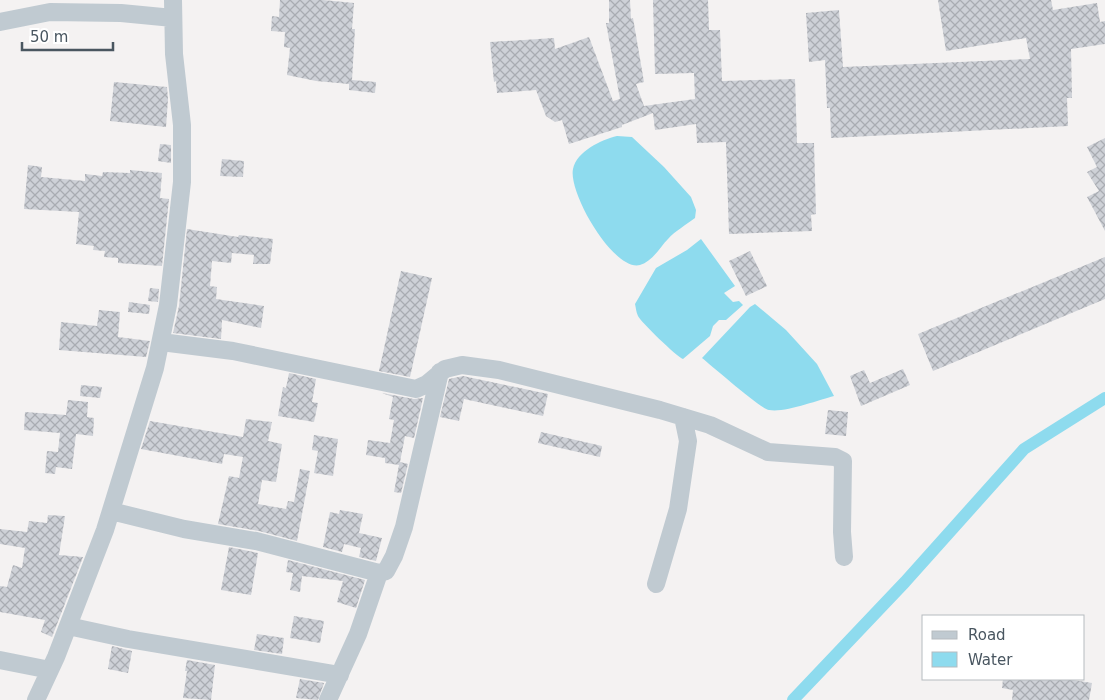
<svg xmlns="http://www.w3.org/2000/svg" width="1105" height="700" viewBox="0 0 1105 700" font-family="'DejaVu Sans',sans-serif">
  <style>
    .water { fill: #8edbee }
    .lines { fill: none; stroke-linecap: round; stroke-linejoin: round }
    .canal { stroke: #8edbee; stroke-width: 12 }
    .building { fill: url(#building-cross-hatch) }
    .minor { stroke: #c0cad1; stroke-width: 18 }
  </style>
  <defs>
    <pattern id="building-cross-hatch" width="8" height="8" patternUnits="userSpaceOnUse" patternTransform="scale(1.25)"><rect width="8" height="8" fill="#ced1d7"/><path d="M0 0l8 8M0 8l8-8" fill="none" stroke="#a9acb2"/></pattern>
  </defs>
  <rect width="100%" height="100%" fill="#f4f2f2"/>
  <!-- water -->
  <path class="water" d="M 617,136 L 632,137 L 664,167 L 691,197 L 696,210 L 695,218 C 686,225 675,231 668,239 C 660,247 653,261 640,265 C 614,272 568,193 573,169 C 577,151 601,140 617,136 Z
    M 701,239 L 735,286 L 724,293 L 733,302 L 739,301 L 743,305 L 726,320 L 719,320 L 713,326 L 710,336 L 683,359 C 677,357 640,321 638,316 C 636,312 636,308 635,304 L 656,268 L 687,250 Z
    M 755,304 L 786,330 L 817,364 L 834,396 C 818,400 785,413 769,410 C 761,409 712,366 702,358 L 750,307 Z"/>
  <g class="lines">
    <!-- canal -->
    <path class="canal" d="M 793,700 L 905,582 L 1024,449 L 1105,398"/>
  </g>
  <!-- building -->
  <path class="building" d="M 280,0 L 323,0 L 354,3 L 352,29 L 355,29 L 352,80 L 376,82 L 375,93 L 349,90 L 349,84 L 316,81 L 287,75 L 290,48 L 284,47 L 285,32 L 271,31 L 272,16 L 279,17 Z
    M 609,0 L 630,0 L 631,19 L 633,18 L 644,82 L 636,84 L 644,106 L 695,99 L 694,73 L 655,74 L 653,0 L 708,0 L 709,30 L 720,30 L 722,81 L 795,79 L 797,143 L 814,143 L 816,214 L 811,215 L 812,231 L 729,234 L 726,142 L 697,143 L 696,124 L 655,130 L 653,113 L 622,125 L 622,127 L 569,144 L 562,120 L 555,122 L 546,116 L 536,90 L 497,93 L 496,81 L 494,82 L 490,42 L 554,38 L 555,49 L 589,37 L 613,101 L 620,99 L 606,23 L 609,23 Z
    M 938,0 L 1051,0 L 1053,10 L 1097,3 L 1100,22 L 1105,21 L 1105,44 L 1071,49 L 1072,98 L 1067,98 L 1068,126 L 831,138 L 830,108 L 827,108 L 825,60 L 809,62 L 806,13 L 839,10 L 843,67 L 1030,59 L 1026,38 L 946,51 Z
    M 114,82 L 167,87 L 168,99 L 166,127 L 110,121 Z
    M 1105,138 L 1105,231 L 1087,197 L 1099,191 L 1087,172 L 1097,167 L 1087,147 Z
    M 160,144 L 171,145 L 171,163 L 158,161 Z
    M 222,159 L 244,161 L 243,177 L 220,176 Z
    M 28,165 L 42,167 L 41,177 L 85,181 L 85,174 L 102,176 L 103,172 L 130,173 L 130,170 L 162,173 L 160,198 L 169,199 L 162,266 L 118,263 L 118,258 L 104,257 L 105,251 L 93,250 L 94,246 L 76,244 L 79,212 L 24,209 Z
    M 187,229 L 238,237 L 239,235 L 273,239 L 270,264 L 253,264 L 254,255 L 232,253 L 231,263 L 212,261 L 210,286 L 217,287 L 216,299 L 264,306 L 261,328 L 222,320 L 221,339 L 173,333 L 179,306 Z
    M 750,251 L 767,286 L 746,296 L 729,261 Z
    M 1105,257 L 1105,299 L 933,371 L 918,334 Z
    M 401,271 L 432,278 L 410,377 L 379,371 Z
    M 150,288 L 159,289 L 158,302 L 148,301 Z
    M 129,302 L 150,305 L 149,314 L 128,312 Z
    M 99,310 L 120,312 L 118,337 L 150,341 L 146,357 L 59,350 L 61,322 L 97,326 Z
    M 903,369 L 910,385 L 861,406 L 850,376 L 864,370 L 870,383 Z
    M 289,373 L 316,379 L 312,402 L 318,403 L 314,422 L 278,416 L 283,387 L 286,388 Z
    M 463,376 L 548,394 L 543,416 L 464,399 L 459,421 L 440,417 L 449,379 Z
    M 81,385 L 102,387 L 100,398 L 80,396 Z
    M 382,393 L 414,399 L 423,398 L 414,438 L 405,436 L 400,462 L 408,464 L 401,493 L 394,492 L 399,465 L 385,463 L 385,458 L 366,455 L 368,440 L 390,443 L 394,420 L 389,419 L 393,397 Z
    M 68,400 L 88,402 L 87,417 L 94,418 L 93,436 L 76,434 L 72,469 L 56,467 L 55,474 L 45,473 L 47,451 L 58,452 L 60,433 L 24,430 L 25,412 L 66,415 Z
    M 828,410 L 848,412 L 846,436 L 825,434 Z
    M 246,419 L 272,422 L 268,441 L 282,444 L 276,482 L 262,480 L 258,504 L 286,509 L 288,501 L 294,502 L 300,469 L 310,471 L 297,541 L 259,531 L 218,524 L 229,476 L 239,478 L 243,457 L 224,454 L 222,464 L 141,449 L 150,421 L 243,437 Z
    M 541,432 L 602,446 L 600,457 L 538,443 Z
    M 314,435 L 338,439 L 333,476 L 314,473 L 318,451 L 312,450 Z
    M 340,510 L 363,514 L 359,533 L 382,538 L 376,561 L 359,557 L 361,548 L 344,544 L 342,552 L 323,547 L 330,512 L 339,514 Z
    M 48,515 L 65,516 L 59,555 L 83,557 L 52,637 L 41,632 L 45,620 L 0,612 L 0,586 L 7,587 L 13,565 L 22,568 L 25,548 L 0,544 L 0,529 L 27,532 L 29,521 L 47,523 Z
    M 229,547 L 258,553 L 251,595 L 221,590 Z
    M 288,560 L 365,580 L 356,608 L 337,602 L 343,581 L 302,576 L 300,592 L 290,590 L 293,573 L 286,572 Z
    M 294,616 L 324,621 L 320,643 L 290,638 Z
    M 257,634 L 284,638 L 282,654 L 254,650 Z
    M 112,646 L 132,651 L 128,673 L 108,669 Z
    M 187,660 L 215,665 L 211,700 L 183,698 L 187,671 L 185,671 Z
    M 300,679 L 324,683 L 318,700 L 296,698 Z
    M 1003,679 L 1067,679 L 1092,683 L 1089,700 L 1012,700 L 1013,690 L 1002,688 Z"/>
  <g class="lines">
    <!-- minor -->
    <path class="minor" d="M 0,22 L 50,12 L 121,13 L 173,18
      M 161,342 L 233,351 L 416,389 L 427,384 L 445,369 L 462,365 L 499,370 L 660,410 L 710,425 L 768,452 L 835,457 L 843,461 L 842,532 L 844,557
      M 111,511 L 184,529 L 256,541 L 379,573 L 386,571 L 394,556 L 404,527 L 440,372
      M 656,584 L 678,509 L 688,441 L 683,417
      M 68,626 L 128,639 L 340,675
      M 0,660 L 50,670
      M 36,700 L 56,657 L 105,530 L 155,368 L 168,305 L 182,182 L 182,125 L 174,54 L 173,0
      M 328,700 L 358,634 L 379,573"/>
  </g>
  <!-- legend -->
  <rect x="922" y="615" width="162" height="65" fill="#ffffff" stroke="#b6bbbf"/>
  <rect x="932" y="631" width="25" height="8" fill="#c0cad1" stroke="#b6bbbf"/>
  <text x="968" y="640" font-size="15" fill="#495660">Road</text>
  <rect x="932" y="652" width="25" height="15" fill="#8edbee" stroke="#b6bbbf"/>
  <text x="968" y="665" font-size="15" fill="#495660">Water</text>
  <!-- scale -->
  <path d="M22 42v8h91v-8" fill="none" stroke="#495660" stroke-width="2.5"/>
  <text x="30" y="42" font-size="15" fill="#495660" stroke="#ffffff" stroke-width="4" paint-order="stroke">50 m</text>
</svg>
